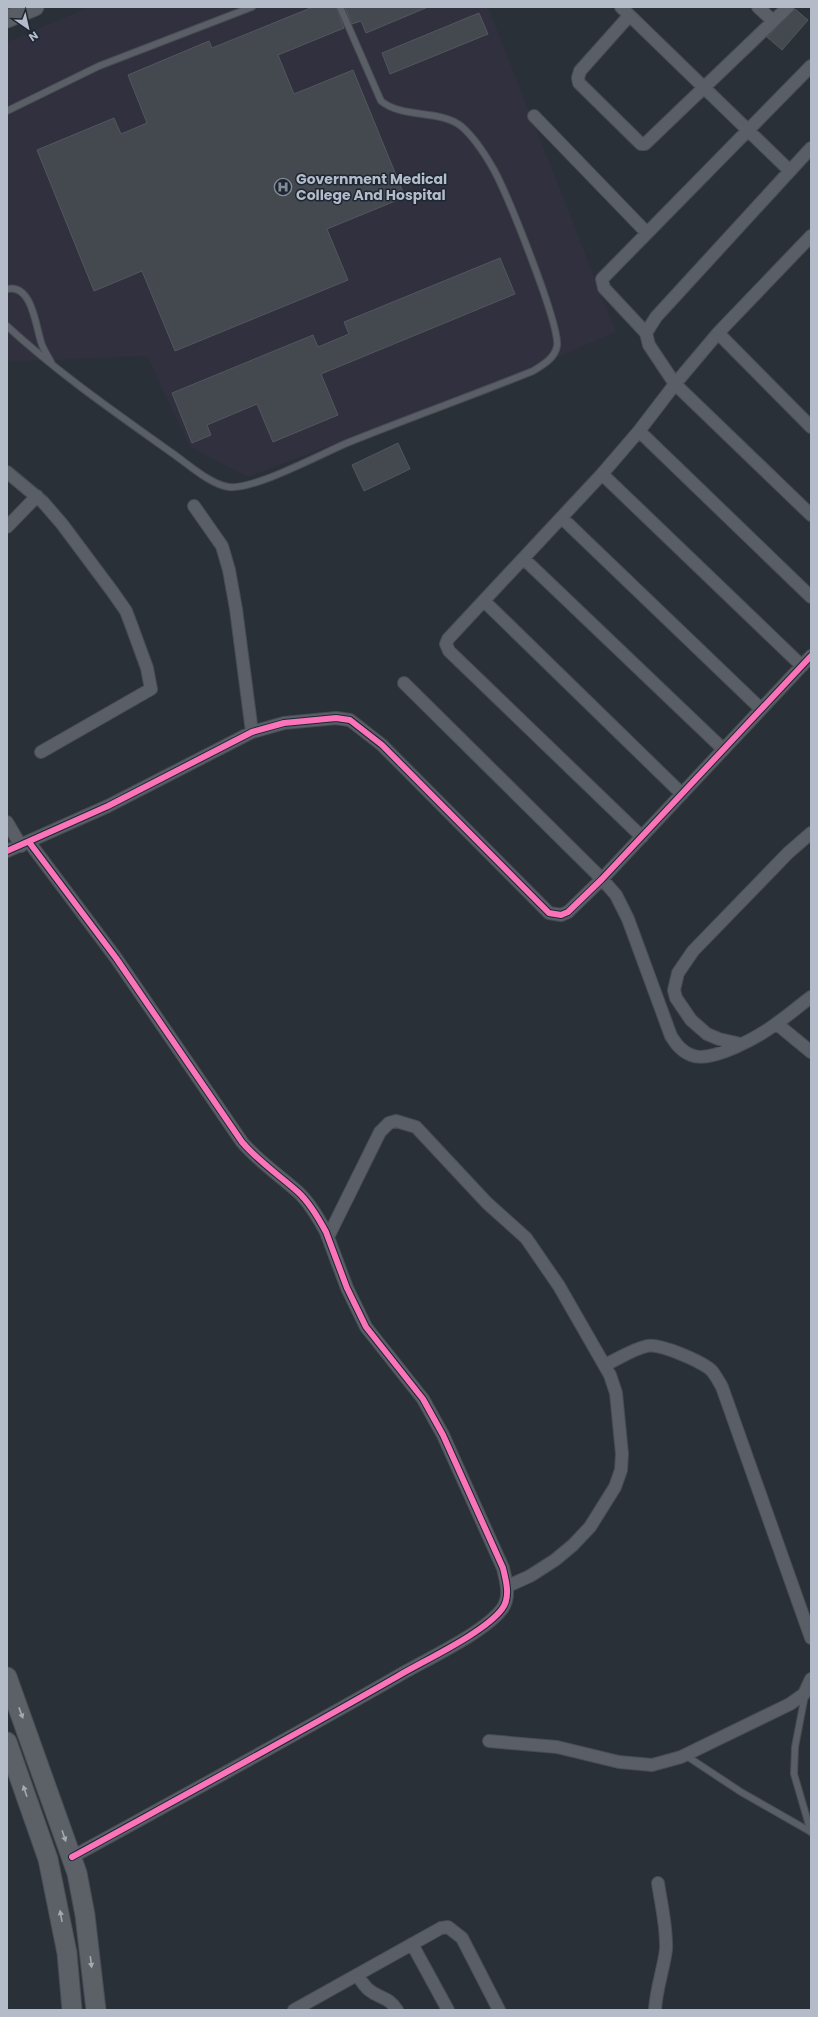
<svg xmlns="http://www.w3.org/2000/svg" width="818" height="2017" viewBox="0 0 818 2017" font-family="Poppins,sans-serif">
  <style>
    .medical { fill: #31303e }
    .building { fill: #444950; stroke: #52575f }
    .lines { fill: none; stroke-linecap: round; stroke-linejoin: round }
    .lane-casing { stroke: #484c53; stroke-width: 8 }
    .street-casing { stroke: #484c53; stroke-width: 14 }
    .secondary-casing { stroke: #484c53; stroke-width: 19 }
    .primary-casing { stroke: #484c55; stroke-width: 21 }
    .lane { stroke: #5a5e66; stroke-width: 6 }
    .street { stroke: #5a5e66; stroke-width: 12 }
    .secondary { stroke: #595d64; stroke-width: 17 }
    .primary { stroke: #5c6168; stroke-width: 19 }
    .cycleway-casing { stroke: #1d2633; stroke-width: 8 }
    .cycleway { stroke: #fb73b8; stroke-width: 6 }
    .oneway { fill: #a2aab6 }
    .labels { text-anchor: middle; stroke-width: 3; stroke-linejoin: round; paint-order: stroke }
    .poi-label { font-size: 14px; font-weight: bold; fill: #b4bcc9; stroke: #1d2633; text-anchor: start }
  </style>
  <rect width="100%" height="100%" fill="#2a3038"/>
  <!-- medical -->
  <path class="medical" d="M 89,7 L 488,7 L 616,332 L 539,365 L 248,477 L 190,447 L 147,356 L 7,362 L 7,42 Z"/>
  <!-- building -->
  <path class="building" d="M 313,7 L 336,7 L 344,28 L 278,55 L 294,94 L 353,70 L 405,197 L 327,229 L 348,280 L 175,351 L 142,271 L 94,291 L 37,150 L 114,118 L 121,134 L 147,123 L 128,75 L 209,41 L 212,48 Z
    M 345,7 L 428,7 L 366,33 L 361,21 L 352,24 Z
    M 795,9 L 808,20 L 782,50 L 767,37 Z
    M 479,13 L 488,34 L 390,74 L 382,53 Z
    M 500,258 L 515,294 L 321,374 L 338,415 L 273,442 L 257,404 L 207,425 L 211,435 L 192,443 L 172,393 L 313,335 L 318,347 L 349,334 L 344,322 Z
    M 398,443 L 410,469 L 364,491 L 352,465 Z"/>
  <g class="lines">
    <defs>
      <path id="lane" d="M 7,111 L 99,66 L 252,7
        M 7,289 C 32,283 36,327 41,342 C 43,349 48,356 51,362
        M 7,326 C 58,373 116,413 172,453 C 188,464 211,485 229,487 C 254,490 321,454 347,443 C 409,418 471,396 533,371 C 543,365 555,358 557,346 C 560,324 507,194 494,170 C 485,154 475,138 461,126 C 439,109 403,119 381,101 L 340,7
        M 805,1695 L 795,1747 L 794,1774 L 811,1832
        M 685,1755 L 741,1792 L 811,1832"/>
      <path id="street" d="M 621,7 L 790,171
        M 758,7 L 773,21
        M 629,16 L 580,71 L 578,78 L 579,83 L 641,144 L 645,144 L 788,7
        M 534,116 L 647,233
        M 811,148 L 656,317 L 646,333 L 649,345 L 675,384 L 811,515
        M 646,333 L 604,288 L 602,279 L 811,66
        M 718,333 L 811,427
        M 639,431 L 811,597
        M 7,472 L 43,502 L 62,524 L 112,591 L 126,611 L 132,627 L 147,668 L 151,689 L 41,752
        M 602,474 L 802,666
        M 194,506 L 222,546 L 229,570 L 236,609 L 252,732
        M 562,518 L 761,709
        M 7,527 L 37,496
        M 524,559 L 723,749
        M 484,601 L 682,794
        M 404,683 L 602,879 L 616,895 L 628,919 L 671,1036 C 676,1044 681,1051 691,1055 C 711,1064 760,1036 777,1023 C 789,1015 800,1005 811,997
        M 7,822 L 21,846
        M 642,837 L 449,651 L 446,644 L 448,639 L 602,474 L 639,431 L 675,384 L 718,333 L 811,236
        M 29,842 L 116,958 L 242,1142 C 258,1161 279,1175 298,1192 C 309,1202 319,1219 326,1232 L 347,1288 L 366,1327 L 423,1399 L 443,1435 L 503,1568 C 506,1581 511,1597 502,1609 C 484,1633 425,1660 398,1676 C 290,1738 181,1797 72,1857
        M 7,851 L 108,806 L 252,732 L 284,723 L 336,718 L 350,720 L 382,745 L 549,913 L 561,915 L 568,912 L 602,879 L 811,656
        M 777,1024 L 811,1052
        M 741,1044 L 719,1039 L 707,1034 L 691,1020 L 676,998 L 674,990 L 678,973 L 693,951 L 788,853 L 811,833
        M 328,1237 L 380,1132 L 389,1123 L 396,1121 L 416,1127 L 487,1203 L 526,1238 L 559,1286 L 610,1375 L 616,1393 L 622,1454 L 621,1470 L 615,1487 L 590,1527 L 573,1545 L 555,1560 L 530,1576 L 508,1586
        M 605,1365 C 618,1359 633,1349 647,1346 C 660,1343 703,1362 712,1371 C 716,1376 719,1382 722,1387 L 811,1638
        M 489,1741 L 557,1747 L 619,1762 L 652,1765 L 681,1757 L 790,1704 L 804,1694 L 811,1679
        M 412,1944 L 448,2010
        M 357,1975 C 361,1980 364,1986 369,1990 C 380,1999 388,1996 397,2010
        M 294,2010 L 441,1928 L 448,1927 L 462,1938 L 499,2010
        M 655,2010 C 656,1989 664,1968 666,1949 C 667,1927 661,1904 658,1883"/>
      <path id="secondary" d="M 7,19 L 35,7"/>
      <path id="primary" d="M 7,1677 L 77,1873 L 85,1915 L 96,2010
        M 7,1742 L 48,1859 L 67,1953 L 72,2010"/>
    </defs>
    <!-- lane casing -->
    <use href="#lane" class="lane-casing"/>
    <!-- street casing -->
    <use href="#street" class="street-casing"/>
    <!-- secondary casing -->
    <use href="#secondary" class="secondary-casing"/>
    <!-- primary casing -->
    <use href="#primary" class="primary-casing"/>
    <!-- lane -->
    <use href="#lane" class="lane"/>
    <!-- street -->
    <use href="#street" class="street"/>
    <!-- secondary -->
    <use href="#secondary" class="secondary"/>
    <!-- primary -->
    <use href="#primary" class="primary"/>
    <defs>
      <path id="cycleway" d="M 29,842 L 116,958 L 242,1142 C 258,1161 279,1175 298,1192 C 309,1202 319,1219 326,1232 L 347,1288 L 366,1327 L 423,1399 L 443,1435 L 503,1568 C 506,1581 511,1597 502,1609 C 484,1633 425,1660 398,1676 C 290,1738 181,1797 72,1857
        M 7,851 L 108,806 L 252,732 L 284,723 L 336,718 L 350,720 L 382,745 L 549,913 L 561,915 L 568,912 L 602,879 L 811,656"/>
    </defs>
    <!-- cycleway casing -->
    <use href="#cycleway" class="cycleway-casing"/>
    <!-- cycleway -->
    <use href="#cycleway" class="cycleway"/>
  </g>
  <!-- one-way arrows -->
  <defs><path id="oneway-solid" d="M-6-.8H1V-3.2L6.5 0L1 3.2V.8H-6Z"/></defs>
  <g class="oneway">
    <use href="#oneway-solid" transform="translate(21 1713) rotate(70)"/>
    <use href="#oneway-solid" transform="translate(25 1791) rotate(-109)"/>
    <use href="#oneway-solid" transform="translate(64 1836) rotate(71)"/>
    <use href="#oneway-solid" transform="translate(61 1916) rotate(-100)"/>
    <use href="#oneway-solid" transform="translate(91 1962) rotate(83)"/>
  </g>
  <!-- icons -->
  <defs>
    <symbol id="hospital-ring" viewBox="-11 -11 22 22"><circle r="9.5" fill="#1d2633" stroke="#848b96" stroke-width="1.5"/><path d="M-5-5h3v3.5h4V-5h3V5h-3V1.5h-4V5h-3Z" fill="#848b96"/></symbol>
  </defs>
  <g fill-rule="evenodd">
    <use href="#hospital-ring" x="273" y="177" width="20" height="20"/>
  </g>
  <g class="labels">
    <!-- poi labels -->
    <g class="poi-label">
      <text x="296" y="184">Government Medical<tspan x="296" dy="16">College And Hospital</tspan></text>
    </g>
  </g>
  <!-- border -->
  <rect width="818" height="2017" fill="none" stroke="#b4bcc9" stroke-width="16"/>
  <!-- north arrow -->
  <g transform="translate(28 28) rotate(146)" stroke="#1d2633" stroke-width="3" paint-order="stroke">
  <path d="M0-3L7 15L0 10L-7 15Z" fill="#b4bcc9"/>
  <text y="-6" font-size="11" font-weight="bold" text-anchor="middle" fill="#b4bcc9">N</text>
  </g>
</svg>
